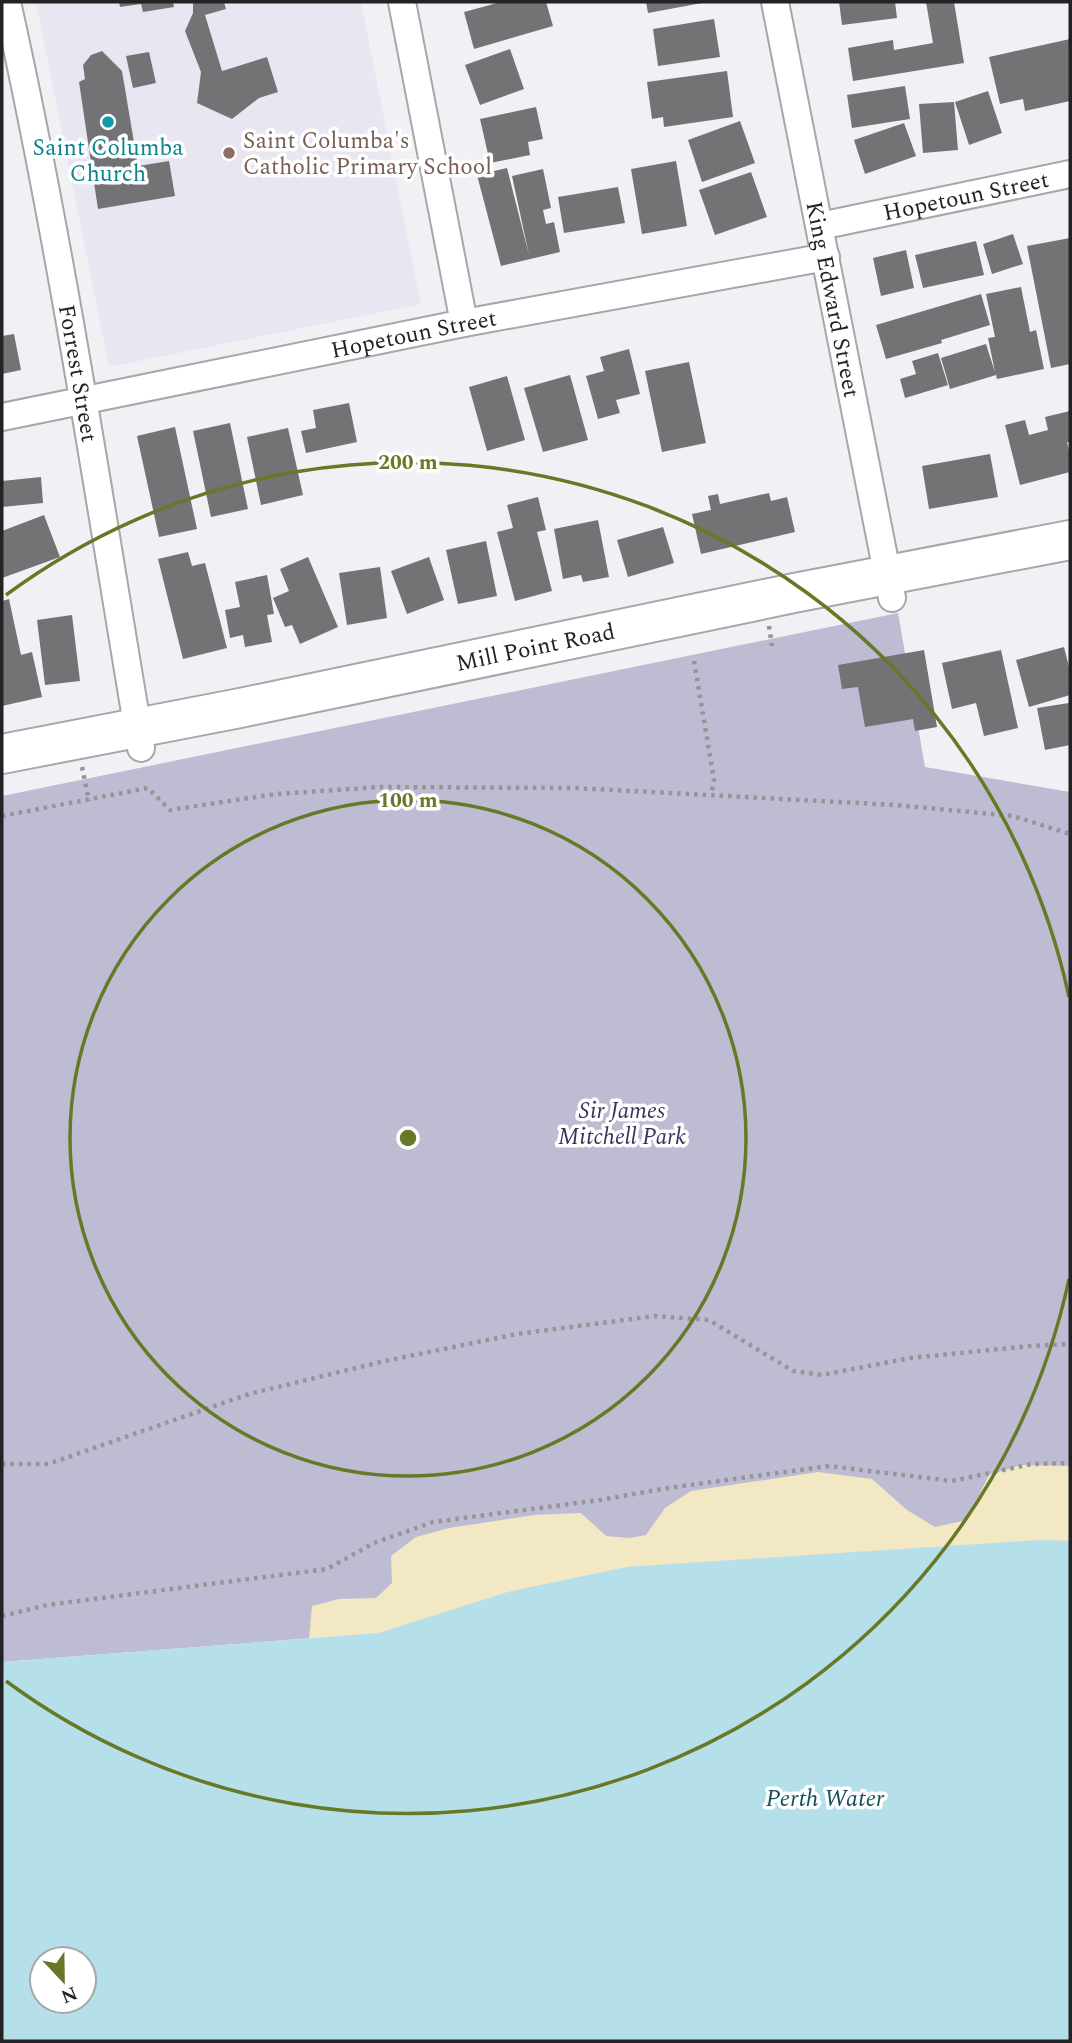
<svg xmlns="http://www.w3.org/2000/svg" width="1072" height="2043" viewBox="0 0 1072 2043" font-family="Spectral,serif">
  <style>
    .built { fill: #e7e6f1 }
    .green { fill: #bebcd3 }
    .sand { fill: #f2e8c3 }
    .water { fill: #b6e0e9; fill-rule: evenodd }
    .building { fill: #737275 }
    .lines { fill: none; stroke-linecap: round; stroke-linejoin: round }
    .street-casing { stroke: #a7a7aa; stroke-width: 30 }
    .secondary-casing { stroke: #a7a7aa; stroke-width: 42 }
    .path { stroke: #959497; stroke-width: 4.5; stroke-dasharray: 3.5 5; stroke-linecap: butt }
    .street { stroke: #fff; stroke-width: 26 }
    .secondary { stroke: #fff; stroke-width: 38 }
    .ring { fill: none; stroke: #677927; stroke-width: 3.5 }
    .culture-dot { fill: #0f9aa8; stroke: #fff; stroke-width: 2.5 }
    .education-dot { fill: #8d6e63; stroke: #fff; stroke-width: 2.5 }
    .labels { text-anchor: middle; stroke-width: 7; stroke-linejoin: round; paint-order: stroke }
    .education-label { font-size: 23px; fill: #785e54; stroke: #fff; text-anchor: start }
    .culture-label { font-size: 23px; fill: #0d838f; stroke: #fff }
    .street-label { font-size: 23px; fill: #232224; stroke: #fff }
    .park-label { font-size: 23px; font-style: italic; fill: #39325d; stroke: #fff }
    .water-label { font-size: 24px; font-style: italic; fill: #16505b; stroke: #fff }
    .centre { fill: #677927; stroke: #fff; stroke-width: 3.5 }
    .ring-label { font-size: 21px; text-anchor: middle; font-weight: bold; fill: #677927; stroke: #fff; stroke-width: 7; stroke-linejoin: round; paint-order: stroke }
  </style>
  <rect width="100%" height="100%" fill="#f1f1f5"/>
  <!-- built -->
  <path class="built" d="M 36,2 L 361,2 L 421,304 L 109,367 Z"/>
  <!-- green -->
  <path class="green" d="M 898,613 L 925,767 L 1070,792 L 1070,1541 L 1041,1540 L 627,1567 L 508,1592 L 379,1633 L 2,1662 L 2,796 Z"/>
  <!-- sand -->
  <path class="sand" d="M 1021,1465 L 1070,1466 L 1070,1541 L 1041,1540 L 627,1567 L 508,1592 L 379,1633 L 309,1639 L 312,1606 L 339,1599 L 376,1598 L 392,1583 L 391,1556 L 416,1537 L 449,1528 L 534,1515 L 581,1513 L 606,1536 L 630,1538 L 646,1535 L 665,1508 L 691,1491 L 818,1472 L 872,1479 L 907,1510 L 935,1527 L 967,1520 L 989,1475 Z"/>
  <!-- water -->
  <path class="water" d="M 1041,1540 L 1070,1541 L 1070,2041 L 2,2041 L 2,1662 L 379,1633 L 508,1592 L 627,1567 ZM 42,1959 L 84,1959 L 84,2001 L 42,2001 Z"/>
  <!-- building -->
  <path class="building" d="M 119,2 L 173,2 L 174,7 L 143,12 L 141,4 L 120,7 Z
    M 193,2 L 224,2 L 226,9 L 205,15 L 222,71 L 267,57 L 278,92 L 259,98 L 232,119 L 197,103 L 201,72 L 185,31 L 193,13 Z
    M 501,2 L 546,2 L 553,26 L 474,49 L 464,12 Z
    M 646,2 L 701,2 L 702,3 L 648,13 Z
    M 839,2 L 895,2 L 897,18 L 842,25 Z
    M 926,2 L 954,2 L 964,63 L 853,81 L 848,48 L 893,40 L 894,50 L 933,43 Z
    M 714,19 L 720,57 L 658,66 L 653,29 Z
    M 1070,39 L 1070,101 L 1025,111 L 1023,99 L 1000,104 L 989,57 Z
    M 510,49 L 524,89 L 480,105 L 465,65 Z
    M 102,51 L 122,71 L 138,166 L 169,161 L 175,196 L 98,209 L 79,82 L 85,79 L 83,65 L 91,55 Z
    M 149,52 L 156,83 L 133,88 L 126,56 Z
    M 727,71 L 733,117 L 664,127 L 663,117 L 652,119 L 647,82 Z
    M 905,86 L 910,119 L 852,128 L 847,95 Z
    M 988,91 L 1002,133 L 969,145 L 955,102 Z
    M 954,102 L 958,150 L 923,153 L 919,104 Z
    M 536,107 L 543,139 L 528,142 L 530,155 L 490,163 L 480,119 Z
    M 740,121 L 755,163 L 702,182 L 688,140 Z
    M 904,123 L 916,156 L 865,174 L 854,140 Z
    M 676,161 L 687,226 L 642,234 L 631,169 Z
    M 507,168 L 529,255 L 512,176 L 543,169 L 551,208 L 543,210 L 546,224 L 554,222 L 560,252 L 501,266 L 477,175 Z
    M 751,172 L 767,217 L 715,235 L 699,190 Z
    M 618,187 L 625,223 L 564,233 L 558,197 Z
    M 1013,234 L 1023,264 L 992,274 L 983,244 Z
    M 1070,238 L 1070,364 L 1051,368 L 1027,246 Z
    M 976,241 L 984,275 L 923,288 L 915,255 Z
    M 906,250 L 914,288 L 881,296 L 873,258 Z
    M 1021,287 L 1030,332 L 1036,330 L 1044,369 L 997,379 L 996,375 L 950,389 L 941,358 L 986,344 L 995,372 L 988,338 L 995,337 L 986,294 Z
    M 981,294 L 990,325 L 941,340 L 942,343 L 886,359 L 876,325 Z
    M 14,334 L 21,370 L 2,374 L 2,336 Z
    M 629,349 L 640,394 L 616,400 L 620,413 L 598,419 L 586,376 L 604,371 L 600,357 Z
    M 938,353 L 948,385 L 905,398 L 900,379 L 916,374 L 912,361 Z
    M 689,362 L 706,443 L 662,452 L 645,371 Z
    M 570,375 L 588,440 L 543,452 L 524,388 Z
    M 507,376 L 525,440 L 487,451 L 469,387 Z
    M 349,403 L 357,442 L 306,453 L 301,431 L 316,428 L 313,410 Z
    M 1070,411 L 1070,442 L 1067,442 L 1070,455 L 1070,472 L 1020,485 L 1005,425 L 1025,420 L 1029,435 L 1048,430 L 1045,417 Z
    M 230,423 L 248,509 L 211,517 L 193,431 Z
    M 175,427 L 197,529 L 159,537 L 137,436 Z
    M 288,428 L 303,495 L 261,505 L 247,437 Z
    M 990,454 L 998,497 L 929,509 L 922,466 Z
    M 41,477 L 43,503 L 2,507 L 2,481 Z
    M 769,493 L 771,501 L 787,497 L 795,532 L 701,554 L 692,514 L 711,510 L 708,496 L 718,494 L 720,504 Z
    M 538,497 L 546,530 L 537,532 L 552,591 L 515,601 L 497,532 L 513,528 L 507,505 Z
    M 44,515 L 60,557 L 2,578 L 2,531 Z
    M 598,520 L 609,577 L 583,582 L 581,575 L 563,579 L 554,529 Z
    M 663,527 L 674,563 L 628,577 L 617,540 Z
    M 486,541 L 497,596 L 458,604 L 446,550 Z
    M 188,552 L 192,566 L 205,563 L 227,648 L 183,659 L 158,559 Z
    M 308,557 L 338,627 L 300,644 L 292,625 L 285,627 L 273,598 L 289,591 L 280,569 Z
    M 429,557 L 444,600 L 407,614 L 391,571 Z
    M 380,567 L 387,618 L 347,625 L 339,573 Z
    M 267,575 L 274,614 L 267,615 L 272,642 L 245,647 L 243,635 L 230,638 L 225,610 L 240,607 L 235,582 Z
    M 9,599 L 21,655 L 32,652 L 42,697 L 2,706 L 2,601 Z
    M 72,615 L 80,681 L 45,685 L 37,620 Z
    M 1064,647 L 1070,671 L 1070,695 L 1029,707 L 1016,660 Z
    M 924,650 L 937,727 L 915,731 L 913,719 L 865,727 L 858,687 L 842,689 L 838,665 Z
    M 1001,650 L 1018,728 L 984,736 L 976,703 L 952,709 L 942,663 Z
    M 1069,703 L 1070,745 L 1045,750 L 1037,708 Z"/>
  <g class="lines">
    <defs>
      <g id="street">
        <path id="s1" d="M 7,2 C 62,249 99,499 141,748"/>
        <path d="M 402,2 L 464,323"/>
        <path id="s2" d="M 775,2 L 892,598"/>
        <path id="s3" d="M 820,226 L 1070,174"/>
        <path id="s4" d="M 2,417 L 464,323 L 826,257"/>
      </g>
      <g id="secondary">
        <path id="s5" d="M 2,754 L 240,708 L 794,593 L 1070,540"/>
      </g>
    </defs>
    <!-- street casing -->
    <use href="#street" class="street-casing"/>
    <!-- secondary casing -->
    <use href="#secondary" class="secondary-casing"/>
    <!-- path -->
    <path class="path" d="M 769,626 L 772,646
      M 694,661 L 714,780 L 711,795
      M 82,767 L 89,801
      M 2,816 L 148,788 L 170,810 L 276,794 L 380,787 L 575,788 L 896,805 L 1013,816 L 1070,834
      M 2,1464 L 48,1464 L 249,1394 L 385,1361 L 517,1334 L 655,1316 L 709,1320 L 793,1371 L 822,1375 L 910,1358 L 1030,1346 L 1070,1344
      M 2,1616 L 47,1605 L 327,1569 L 374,1543 L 433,1522 L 600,1500 L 668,1488 L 829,1466 L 952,1481 L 1032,1464 L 1070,1463"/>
    <!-- street -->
    <use href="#street" class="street"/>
    <!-- secondary -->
    <use href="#secondary" class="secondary"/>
  </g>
  <!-- distance rings -->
  <g class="ring">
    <circle cx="408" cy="1138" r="338"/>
    <path d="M1069 1279A676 676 0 0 1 6 1681M6 595A676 676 0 0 1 1069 997"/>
  </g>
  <!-- markers -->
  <circle class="culture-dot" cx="108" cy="122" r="7"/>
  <circle class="education-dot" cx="229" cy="153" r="7"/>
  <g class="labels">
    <!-- education labels -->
    <g class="education-label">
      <text x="243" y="148">Saint Columba's<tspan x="243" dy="26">Catholic Primary School</tspan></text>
    </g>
    <!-- culture labels -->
    <g class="culture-label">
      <text x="108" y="155">Saint Columba<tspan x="108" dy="26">Church</tspan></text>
    </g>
    <!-- street labels -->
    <g class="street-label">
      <text dy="8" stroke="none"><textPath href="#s3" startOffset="149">Hopetoun Street</textPath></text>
      <text dy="8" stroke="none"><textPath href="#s2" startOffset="303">King Edward Street</textPath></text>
      <text dy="8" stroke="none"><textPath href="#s4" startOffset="420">Hopetoun Street</textPath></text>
      <text dy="8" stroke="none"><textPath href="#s1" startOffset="378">Forrest Street</textPath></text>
      <text dy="8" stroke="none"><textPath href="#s5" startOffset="544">Mill Point Road</textPath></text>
    </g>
    <!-- park labels -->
    <g class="park-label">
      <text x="622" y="1118">Sir James<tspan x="622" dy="26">Mitchell Park</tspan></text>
    </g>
    <!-- water labels -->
    <g class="water-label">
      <text x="825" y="1806">Perth Water</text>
    </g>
  </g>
  <circle cx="408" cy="1138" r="10" class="centre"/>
  <g class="ring-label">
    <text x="408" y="469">200 m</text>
    <text x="408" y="807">100 m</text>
  </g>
  <!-- border -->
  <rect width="1072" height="2043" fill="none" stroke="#232224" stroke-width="7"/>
  <!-- north arrow -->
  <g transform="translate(63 1980) rotate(158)"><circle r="33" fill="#ffffff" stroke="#a7a7a7" stroke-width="2"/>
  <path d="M0-5L12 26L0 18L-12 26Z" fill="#677927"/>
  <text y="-10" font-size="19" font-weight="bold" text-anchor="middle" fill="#232224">N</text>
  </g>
</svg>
